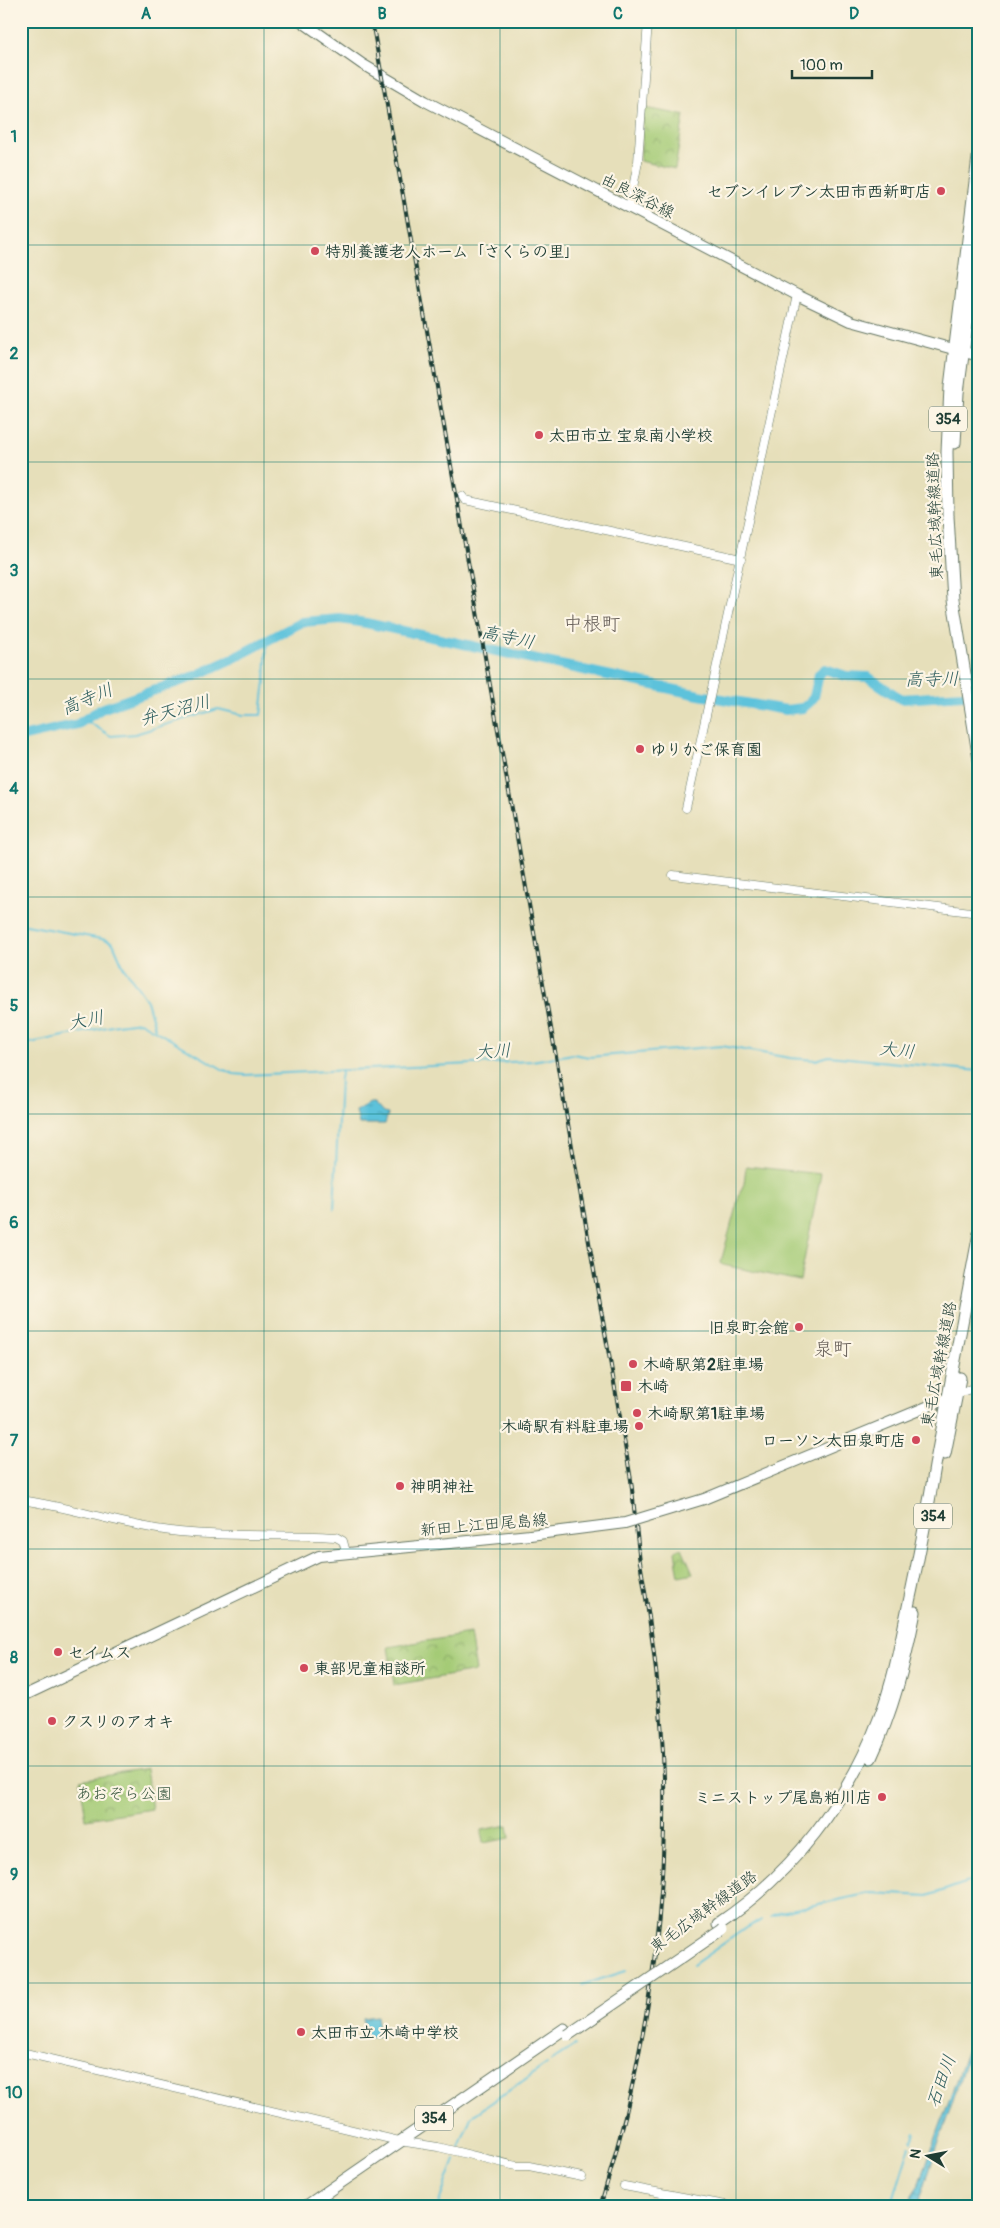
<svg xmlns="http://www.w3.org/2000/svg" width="1000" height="2228" viewBox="0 0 1000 2228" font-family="Pangolin,'Klee One',sans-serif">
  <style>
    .park { fill: url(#park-crowns); stroke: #628455 }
    .pitch { fill: #a4cb76; stroke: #628455 }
    .water { fill: url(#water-ripples); stroke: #3e8088 }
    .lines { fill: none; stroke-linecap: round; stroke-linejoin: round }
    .stream { stroke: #5dc2db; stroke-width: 2 }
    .river { stroke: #5dc2db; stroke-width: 10 }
    .minor-casing { stroke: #657663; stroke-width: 9 }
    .major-casing { stroke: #657663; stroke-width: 12 }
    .highway-casing { stroke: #657663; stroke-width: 13 }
    .minor { stroke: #fff; stroke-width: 8 }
    .major { stroke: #fff; stroke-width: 10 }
    .highway { stroke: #fff; stroke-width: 11 }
    .rail-casing { stroke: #1f3d34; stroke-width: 4 }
    .rail { stroke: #fcf5e5; stroke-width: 2; stroke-dasharray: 5.5; stroke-linecap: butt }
    .major-bridge-casing { stroke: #657663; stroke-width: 12; stroke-linecap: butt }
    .highway-bridge-casing { stroke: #657663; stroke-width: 13; stroke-linecap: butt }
    .major-bridge { stroke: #fff; stroke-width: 10 }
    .highway-bridge { stroke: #fff; stroke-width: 11 }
    .grid { fill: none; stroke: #0f766e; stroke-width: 1; stroke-opacity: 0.55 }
    .poi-dot { fill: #d1495b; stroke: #fcf5e5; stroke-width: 2 }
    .labels { text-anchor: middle; stroke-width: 4.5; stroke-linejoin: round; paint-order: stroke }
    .shield { fill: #fcf5e5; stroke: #617469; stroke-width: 1 }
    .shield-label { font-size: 15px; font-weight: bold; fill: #1f3d34 }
    .poi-label { font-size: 16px; font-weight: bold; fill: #1f3d34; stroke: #fcf5e5; text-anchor: start }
    .street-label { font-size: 16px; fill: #1f3d34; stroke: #fcf5e5 }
    .park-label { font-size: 16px; fill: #3a5941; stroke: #fcf5e5 }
    .water-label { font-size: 18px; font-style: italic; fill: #2e5e5e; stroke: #fcf5e5 }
    .quarter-label { font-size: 19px; fill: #68605a; stroke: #fcf5e5 }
    .neatline { fill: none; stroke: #0f766e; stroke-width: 2 }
    .grid-label { font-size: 16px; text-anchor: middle; font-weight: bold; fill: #0f766e }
  </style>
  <defs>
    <pattern id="park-crowns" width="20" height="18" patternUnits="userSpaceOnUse" patternTransform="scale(1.25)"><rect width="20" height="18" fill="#a4cb76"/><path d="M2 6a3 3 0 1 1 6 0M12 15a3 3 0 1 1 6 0" fill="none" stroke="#85a662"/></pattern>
    <pattern id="water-ripples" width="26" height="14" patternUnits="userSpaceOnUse" patternTransform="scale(1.25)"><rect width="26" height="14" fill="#5dc2db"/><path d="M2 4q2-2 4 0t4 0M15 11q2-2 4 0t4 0" fill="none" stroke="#4c9fb2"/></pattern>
  </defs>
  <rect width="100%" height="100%" fill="#fcf5e5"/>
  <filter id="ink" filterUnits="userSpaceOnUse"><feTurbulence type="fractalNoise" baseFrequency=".02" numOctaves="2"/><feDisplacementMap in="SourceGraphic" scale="10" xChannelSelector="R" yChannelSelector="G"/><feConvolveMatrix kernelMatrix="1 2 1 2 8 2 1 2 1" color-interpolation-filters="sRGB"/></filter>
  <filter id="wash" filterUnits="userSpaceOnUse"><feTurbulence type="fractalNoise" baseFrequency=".0096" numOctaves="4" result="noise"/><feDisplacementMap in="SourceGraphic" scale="20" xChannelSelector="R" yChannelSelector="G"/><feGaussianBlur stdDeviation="1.12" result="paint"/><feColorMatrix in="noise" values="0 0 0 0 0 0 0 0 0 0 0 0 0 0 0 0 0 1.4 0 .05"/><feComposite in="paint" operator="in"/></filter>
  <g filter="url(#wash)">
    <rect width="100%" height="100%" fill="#e6dfba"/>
    <!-- park -->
    <path class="park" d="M 644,108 L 684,115 L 675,169 L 640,161 Z
      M 682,1548 L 693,1573 L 679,1576 L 675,1551 Z
      M 470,1634 L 476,1671 L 394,1685 L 388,1647 Z
      M 146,1769 L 152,1809 L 86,1819 L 80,1780 Z
      M 508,1825 L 510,1838 L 483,1843 L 481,1830 Z"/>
    <!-- pitch -->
    <path class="pitch" d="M 746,1166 L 821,1174 L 800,1281 L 723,1265 L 721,1262 L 740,1192 L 744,1184 Z"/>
    <!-- water -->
    <path class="water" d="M 370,1103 L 374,1103 L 383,1113 L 388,1114 L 385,1124 L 359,1124 L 356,1111 Z
      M 979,2015 L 979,2031 L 966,2061 L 922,2193 L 916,2207 L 909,2207 L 912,2195 L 920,2183 Z
      M 377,2016 L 380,2036 L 366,2038 L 363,2018 Z"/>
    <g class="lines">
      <!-- stream -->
      <path class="stream" d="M 85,720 L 111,736 L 135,734 L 218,709 L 243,715 L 261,715 L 265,681 L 267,640
        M 21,924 L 107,940 L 113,943 L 123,966 L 147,1001 L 155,1028
        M 21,1045 L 117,1025 L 140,1022 L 224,1070 L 234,1074 L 246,1075 L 532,1061 L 573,1054 L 589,1057 L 722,1046 L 790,1058 L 816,1060 L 829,1056 L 979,1071
        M 334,1210 L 340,1078 L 342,1070
        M 976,1879 L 979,1877
        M 771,1916 L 781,1912 L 871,1893 L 928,1896 L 968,1882
        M 693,1965 L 747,1927 L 762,1920
        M 582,1985 L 626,1971
        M 551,2061 L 575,2045
        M 912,2141 L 915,2133
        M 459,2147 L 471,2117 L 547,2064
        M 437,2207 L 455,2160
        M 891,2207 L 910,2146"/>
      <!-- river -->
      <path class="river" d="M 21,737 L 78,724 L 101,709 L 195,676 L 236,657 L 302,622 L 340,619 L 366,623 L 699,695 L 786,710 L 803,708 L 810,702 L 814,697 L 819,674 L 825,669 L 846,676 L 868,677 L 901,699 L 979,694"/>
    </g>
  </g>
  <g filter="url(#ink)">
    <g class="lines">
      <defs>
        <path id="minor" d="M 629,208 L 638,162 L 648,21
          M 462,496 L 465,500 L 741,559
          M 686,808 L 797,295
          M 673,875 L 979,913
          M 956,1394 L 979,1386
          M 21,1500 C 72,1507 120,1525 171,1531 C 226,1538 281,1533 336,1537 L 343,1541 L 346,1552
          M 21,2052 L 399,2141 L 438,2147 L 516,2166 L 529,2166 L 582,2177
          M 624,2186 L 736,2207"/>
        <path id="major" d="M 301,21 L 362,64 L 425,101 L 797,295 L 851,321 L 979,356
          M 704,1499 L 953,1396
          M 21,1697 L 319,1556 L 530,1535"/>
        <path id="highway" d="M 979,149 L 950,387 L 947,452 L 948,516 L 953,600 L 979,760
          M 955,443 L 958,393 L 979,234
          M 945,1454 L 960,1378
          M 871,1758 C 893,1711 905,1663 915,1612
          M 719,1923 C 792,1874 848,1801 879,1719 C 892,1686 899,1651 906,1616 C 917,1566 927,1516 935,1466 C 949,1388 965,1311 979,1233
          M 305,2207 L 564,2029"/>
      </defs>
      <!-- minor casing -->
      <use href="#minor" class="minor-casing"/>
      <!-- major casing -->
      <use href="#major" class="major-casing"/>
      <!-- highway casing -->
      <use href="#highway" class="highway-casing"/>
      <!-- minor -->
      <use href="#minor" class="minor"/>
      <!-- major -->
      <use href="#major" class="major"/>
      <!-- highway -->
      <use href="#highway" class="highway"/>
      <defs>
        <path id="rail" d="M 372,21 L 619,1411 L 631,1480 L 640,1563
          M 600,2207 C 643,2068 667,1923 664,1778 C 662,1704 652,1629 639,1556"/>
      </defs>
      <!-- rail casing -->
      <use href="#rail" class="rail-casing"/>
      <!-- rail -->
      <use href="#rail" class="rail"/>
      <defs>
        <path id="major-bridge" d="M 530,1535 L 625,1523 L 704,1499"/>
        <path id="highway-bridge" d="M 568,2035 L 723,1929"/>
      </defs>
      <!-- major-bridge casing -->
      <use href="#major-bridge" class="major-bridge-casing"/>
      <!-- highway-bridge casing -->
      <use href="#highway-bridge" class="highway-bridge-casing"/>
      <!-- major-bridge -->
      <use href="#major-bridge" class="major-bridge"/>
      <!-- highway-bridge -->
      <use href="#highway-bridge" class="highway-bridge"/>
    </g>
  </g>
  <!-- grid -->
  <path class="grid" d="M 264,21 L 264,2207M 500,21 L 500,2207M 736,21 L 736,2207M 21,245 L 979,245M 21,462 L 979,462M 21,679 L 979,679M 21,897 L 979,897M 21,1114 L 979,1114M 21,1331 L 979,1331M 21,1549 L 979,1549M 21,1766 L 979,1766M 21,1983 L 979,1983"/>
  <!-- markers -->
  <g class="poi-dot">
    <circle cx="941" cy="191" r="5"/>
    <circle cx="315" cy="251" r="5"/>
    <circle cx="539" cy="435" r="5"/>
    <circle cx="640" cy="749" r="5"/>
    <circle cx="799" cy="1327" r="5"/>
    <circle cx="633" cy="1364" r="5"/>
    <rect x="620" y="1380" width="12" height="12" rx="2.5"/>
    <circle cx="637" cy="1413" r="5"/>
    <circle cx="639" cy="1426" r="5"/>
    <circle cx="916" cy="1440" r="5"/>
    <circle cx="400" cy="1486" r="5"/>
    <circle cx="58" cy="1652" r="5"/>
    <circle cx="304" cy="1668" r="5"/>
    <circle cx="52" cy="1721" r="5"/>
    <circle cx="882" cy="1797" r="5"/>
    <circle cx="301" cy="2032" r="5"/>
  </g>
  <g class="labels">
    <!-- shield labels -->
    <g class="shield">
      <rect x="929" y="406.5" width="38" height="25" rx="4"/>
      <rect x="914" y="1503.5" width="38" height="25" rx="4"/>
      <rect x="415" y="2105.5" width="38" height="25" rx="4"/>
    </g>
    <g class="shield-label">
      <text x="948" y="424">354</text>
      <text x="933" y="1521">354</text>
      <text x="434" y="2123">354</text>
    </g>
    <!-- poi labels -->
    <g class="poi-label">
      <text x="931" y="197" text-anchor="end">セブンイレブン太田市西新町店</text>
      <text x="325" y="257">特別養護老人ホーム「さくらの里」</text>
      <text x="549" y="441">太田市立 宝泉南小学校</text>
      <text x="650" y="755">ゆりかご保育園</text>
      <text x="789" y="1333" text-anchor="end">旧泉町会館</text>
      <text x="643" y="1370">木崎駅第2駐車場</text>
      <text x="637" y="1392">木崎</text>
      <text x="647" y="1419">木崎駅第1駐車場</text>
      <text x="629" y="1432" text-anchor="end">木崎駅有料駐車場</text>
      <text x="906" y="1446" text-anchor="end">ローソン太田泉町店</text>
      <text x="410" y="1492">神明神社</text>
      <text x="68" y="1658">セイムス</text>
      <text x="314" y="1674">東部児童相談所</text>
      <text x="62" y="1727">クスリのアオキ</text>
      <text x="872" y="1803" text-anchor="end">ミニストップ尾島粕川店</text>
      <text x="311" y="2038">太田市立 木崎中学校</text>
    </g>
    <!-- street labels -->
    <g class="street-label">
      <text transform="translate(638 195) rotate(27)" y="6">由良深谷線</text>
      <text transform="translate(934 516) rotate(-92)" y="6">東毛広域幹線道路</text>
      <text transform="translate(938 1364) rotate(-79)" y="6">東毛広域幹線道路</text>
      <text transform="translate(484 1524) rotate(-5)" y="6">新田上江田尾島線</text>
      <text transform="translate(703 1911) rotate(-36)" y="6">東毛広域幹線道路</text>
    </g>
    <!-- park labels -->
    <g class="park-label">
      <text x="124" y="1799">あおぞら公園</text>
    </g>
    <!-- water labels -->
    <g class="water-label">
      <text transform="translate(508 637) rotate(12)" y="6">高寺川</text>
      <text transform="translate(932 679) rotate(-1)" y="6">高寺川</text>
      <text transform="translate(87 699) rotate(-23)" y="6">高寺川</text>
      <text transform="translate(175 710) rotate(-15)" y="6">弁天沼川</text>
      <text transform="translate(86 1020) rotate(-11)" y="6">大川</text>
      <text transform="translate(897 1050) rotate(6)" y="6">大川</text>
      <text transform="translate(493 1051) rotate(-3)" y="6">大川</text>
      <text transform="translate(941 2081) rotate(-70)" y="6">石田川</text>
    </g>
    <!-- quarter labels -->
    <g class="quarter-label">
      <text x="592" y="630">中根町</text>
      <text x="833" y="1355">泉町</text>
    </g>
  </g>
  <!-- margin -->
  <rect width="1000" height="2228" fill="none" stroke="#fcf5e5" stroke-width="55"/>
  <!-- north arrow -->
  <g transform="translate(928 2156) rotate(280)" stroke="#fcf5e5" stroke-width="4" paint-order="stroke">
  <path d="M0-4L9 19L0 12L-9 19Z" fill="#1f3d34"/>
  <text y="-8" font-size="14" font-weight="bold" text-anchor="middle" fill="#1f3d34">N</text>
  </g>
  <!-- scale -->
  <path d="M792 70v8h80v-8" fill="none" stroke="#1f3d34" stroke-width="2.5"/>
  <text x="800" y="70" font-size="15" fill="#1f3d34" stroke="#fcf5e5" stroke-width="4" paint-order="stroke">100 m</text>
  <rect x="28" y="28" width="944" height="2172" class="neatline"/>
  <g class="grid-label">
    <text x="146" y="19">A</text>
    <text x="382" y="19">B</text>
    <text x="618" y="19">C</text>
    <text x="854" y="19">D</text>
    <text x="14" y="142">1</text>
    <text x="14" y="359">2</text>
    <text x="14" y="576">3</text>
    <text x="14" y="794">4</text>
    <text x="14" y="1011">5</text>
    <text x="14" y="1228">6</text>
    <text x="14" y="1446">7</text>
    <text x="14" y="1663">8</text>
    <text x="14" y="1880">9</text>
    <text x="14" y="2098">10</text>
  </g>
</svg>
